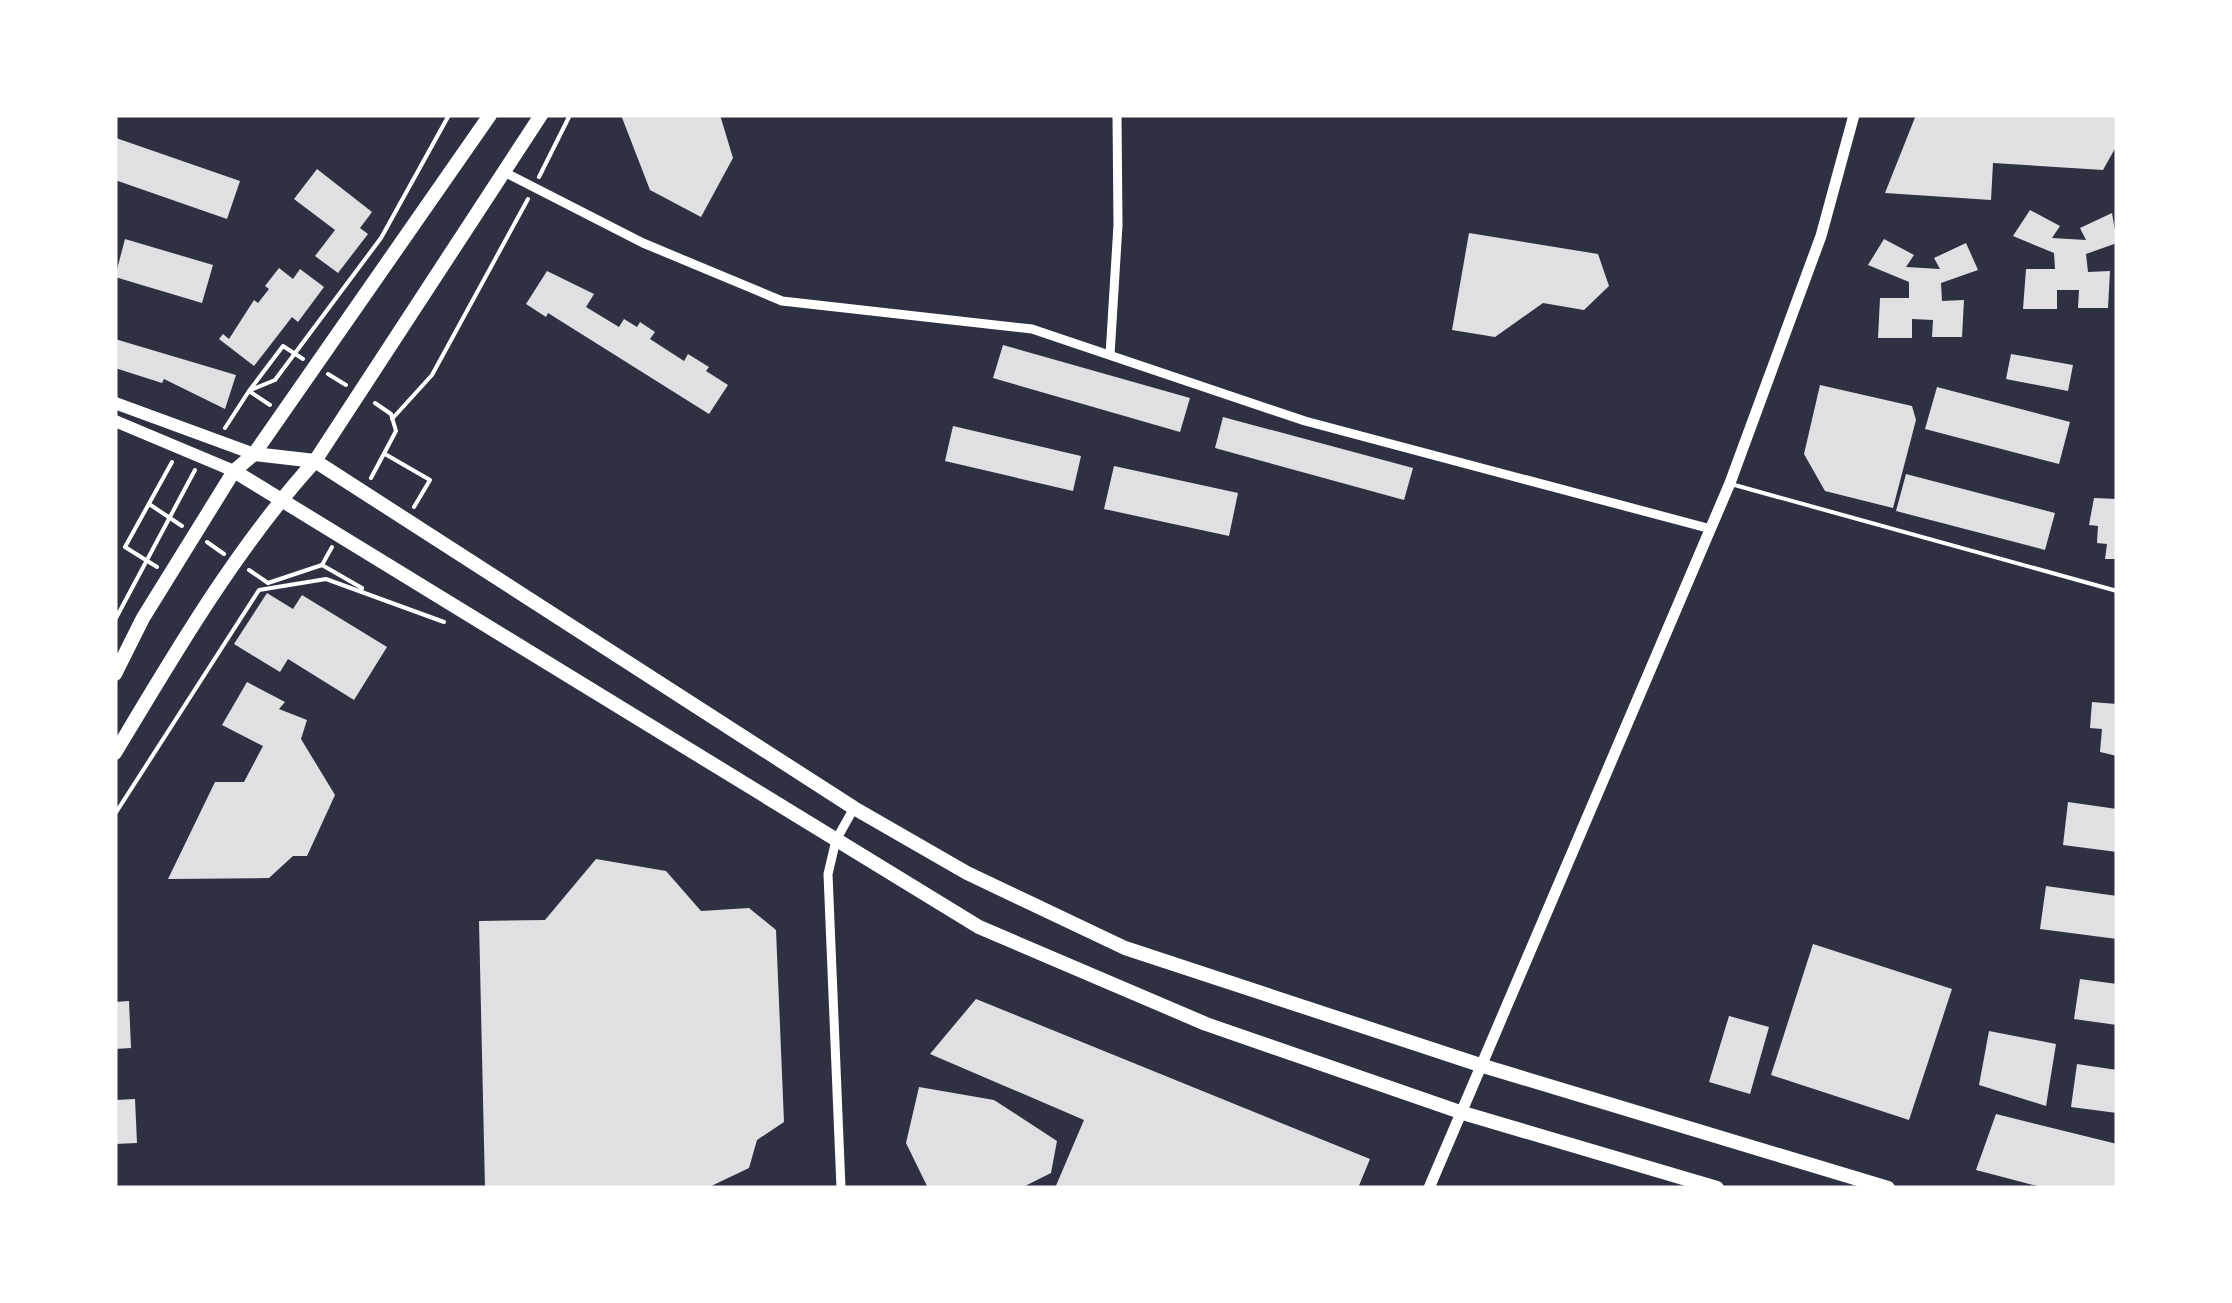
<svg xmlns="http://www.w3.org/2000/svg" width="2232" height="1303" viewBox="0 0 2232 1303" font-family="Literata,serif">
  <style>
    .building { fill: #e0e0e3 }
    .lines { fill: none; stroke-linecap: round; stroke-linejoin: round }
    .path { stroke: #fff; stroke-width: 4 }
    .service { stroke: #fff; stroke-width: 4 }
    .minor { stroke: #fff; stroke-width: 9 }
    .tertiary { stroke: #fff; stroke-width: 11 }
    .secondary { stroke: #fff; stroke-width: 12 }
    .primary { stroke: #fff; stroke-width: 14 }
  </style>
  <rect width="100%" height="100%" fill="#2d3142"/>
  <!-- building -->
  <path class="building" d="M 621,115 L 720,115 L 733,158 L 701,217 L 650,190 Z
    M 1916,115 L 2117,115 L 2117,145 L 2103,170 L 1993,163 L 1991,200 L 1885,193 Z
    M 116,138 L 240,181 L 227,219 L 115,180 Z
    M 317,169 L 372,212 L 360,228 L 368,234 L 338,273 L 315,256 L 335,230 L 294,199 Z
    M 2030,210 L 2060,226 L 2052,238 L 2086,240 L 2080,228 L 2112,213 L 2117,243 L 2086,254 L 2088,272 L 2110,271 L 2108,308 L 2078,308 L 2079,290 L 2057,290 L 2057,309 L 2023,309 L 2026,269 L 2055,269 L 2054,253 L 2013,236 Z
    M 1469,233 L 1598,254 L 1609,286 L 1584,310 L 1543,303 L 1495,337 L 1452,330 Z
    M 125,239 L 213,265 L 202,303 L 115,277 Z
    M 1884,239 L 1914,255 L 1906,267 L 1940,269 L 1934,258 L 1966,243 L 1978,270 L 1941,283 L 1942,301 L 1964,300 L 1962,337 L 1932,337 L 1933,320 L 1912,319 L 1912,338 L 1878,338 L 1880,298 L 1909,298 L 1909,282 L 1868,265 Z
    M 279,268 L 293,279 L 300,269 L 324,287 L 298,322 L 292,317 L 254,366 L 219,339 L 223,334 L 229,339 L 254,300 L 258,303 L 269,289 L 265,286 Z
    M 547,271 L 594,294 L 586,307 L 619,327 L 624,319 L 637,327 L 640,322 L 655,332 L 650,339 L 684,361 L 688,354 L 709,367 L 706,371 L 728,385 L 709,414 L 548,313 L 546,317 L 526,304 Z
    M 115,339 L 236,375 L 225,409 L 164,379 L 162,383 L 115,368 Z
    M 1003,345 L 1190,398 L 1180,432 L 993,378 Z
    M 2011,354 L 2073,365 L 2068,391 L 2006,379 Z
    M 1820,385 L 1912,406 L 1916,420 L 1893,508 L 1825,491 L 1804,454 Z
    M 1937,387 L 2070,422 L 2059,464 L 1925,429 Z
    M 1223,417 L 1413,468 L 1404,500 L 1215,448 Z
    M 953,426 L 1081,456 L 1073,491 L 945,461 Z
    M 1114,466 L 1238,493 L 1229,536 L 1104,509 Z
    M 1906,474 L 2055,513 L 2045,550 L 1896,511 Z
    M 2094,498 L 2117,499 L 2117,559 L 2105,559 L 2107,544 L 2097,543 L 2098,526 L 2089,525 Z
    M 267,593 L 293,609 L 302,595 L 387,647 L 354,700 L 288,659 L 280,672 L 234,644 Z
    M 247,682 L 285,702 L 279,709 L 307,720 L 301,739 L 335,795 L 307,856 L 293,856 L 269,878 L 168,879 L 215,782 L 244,782 L 263,746 L 222,725 Z
    M 2092,702 L 2117,704 L 2117,756 L 2100,752 L 2102,729 L 2090,728 Z
    M 2068,802 L 2117,809 L 2117,852 L 2063,845 Z
    M 596,859 L 666,871 L 701,911 L 749,908 L 776,930 L 784,1122 L 757,1140 L 749,1168 L 707,1188 L 485,1188 L 479,921 L 545,920 Z
    M 2046,886 L 2117,896 L 2117,939 L 2040,929 Z
    M 1813,944 L 1952,989 L 1909,1120 L 1771,1075 Z
    M 2080,979 L 2117,984 L 2117,1025 L 2074,1019 Z
    M 976,999 L 1370,1159 L 1358,1188 L 1055,1188 L 1084,1120 L 930,1054 Z
    M 129,1001 L 131,1048 L 115,1049 L 115,1002 Z
    M 1729,1016 L 1769,1027 L 1750,1094 L 1709,1082 Z
    M 1989,1031 L 2056,1044 L 2046,1106 L 1979,1085 Z
    M 2077,1064 L 2117,1070 L 2117,1113 L 2071,1107 Z
    M 919,1087 L 994,1100 L 1057,1141 L 1051,1173 L 1021,1188 L 928,1188 L 906,1143 Z
    M 135,1099 L 137,1143 L 115,1144 L 115,1100 Z
    M 1996,1114 L 2117,1144 L 2117,1188 L 2045,1188 L 1976,1170 Z"/>
  <g class="lines">
    <!-- path -->
    <path class="path" d="M 539,177 L 570,115
      M 328,374 L 346,385
      M 253,389 L 275,380 L 381,238 L 449,115
      M 249,391 L 283,346 L 303,359
      M 392,419 L 432,375 L 528,199
      M 225,428 L 249,391 L 270,405
      M 385,454 L 430,480 L 414,507
      M 371,478 L 396,431 L 391,414 L 375,403
      M 149,504 L 182,526
      M 207,542 L 224,554
      M 322,565 L 362,588 L 361,592
      M 157,567 L 125,547 L 172,462
      M 249,570 L 268,583 L 322,565 L 332,547
      M 115,620 L 195,470
      M 115,814 L 259,590 L 326,579 L 444,622"/>
    <!-- service -->
    <path class="service" d="M 1731,484 L 2117,591"/>
    <!-- minor -->
    <path class="minor" d="M 504,172 L 643,243 L 782,301 L 1032,329 L 1305,421 L 1711,529
      M 1110,355 L 1118,225 L 1117,115
      M 841,1188 L 828,874 L 836,840 L 854,808"/>
    <!-- tertiary -->
    <path class="tertiary" d="M 1429,1188 L 1730,483 L 1821,236 L 1854,115"/>
    <!-- secondary -->
    <path class="secondary" d="M 115,403 L 254,454
      M 115,421 L 234,471"/>
    <!-- primary -->
    <path class="primary" d="M 254,454 L 315,461 L 854,808 L 967,873 L 1125,948 L 1480,1065 L 1888,1188
      M 234,471 L 979,927 L 1206,1024 L 1463,1113 L 1717,1188
      M 115,674 L 143,618 L 234,471 L 254,454 L 490,115
      M 115,753 C 175,653 236,548 315,461 L 541,115"/>
  </g>
  <!-- border -->
  <rect width="2232" height="1303" fill="none" stroke="#ffffff" stroke-width="235"/>
</svg>
